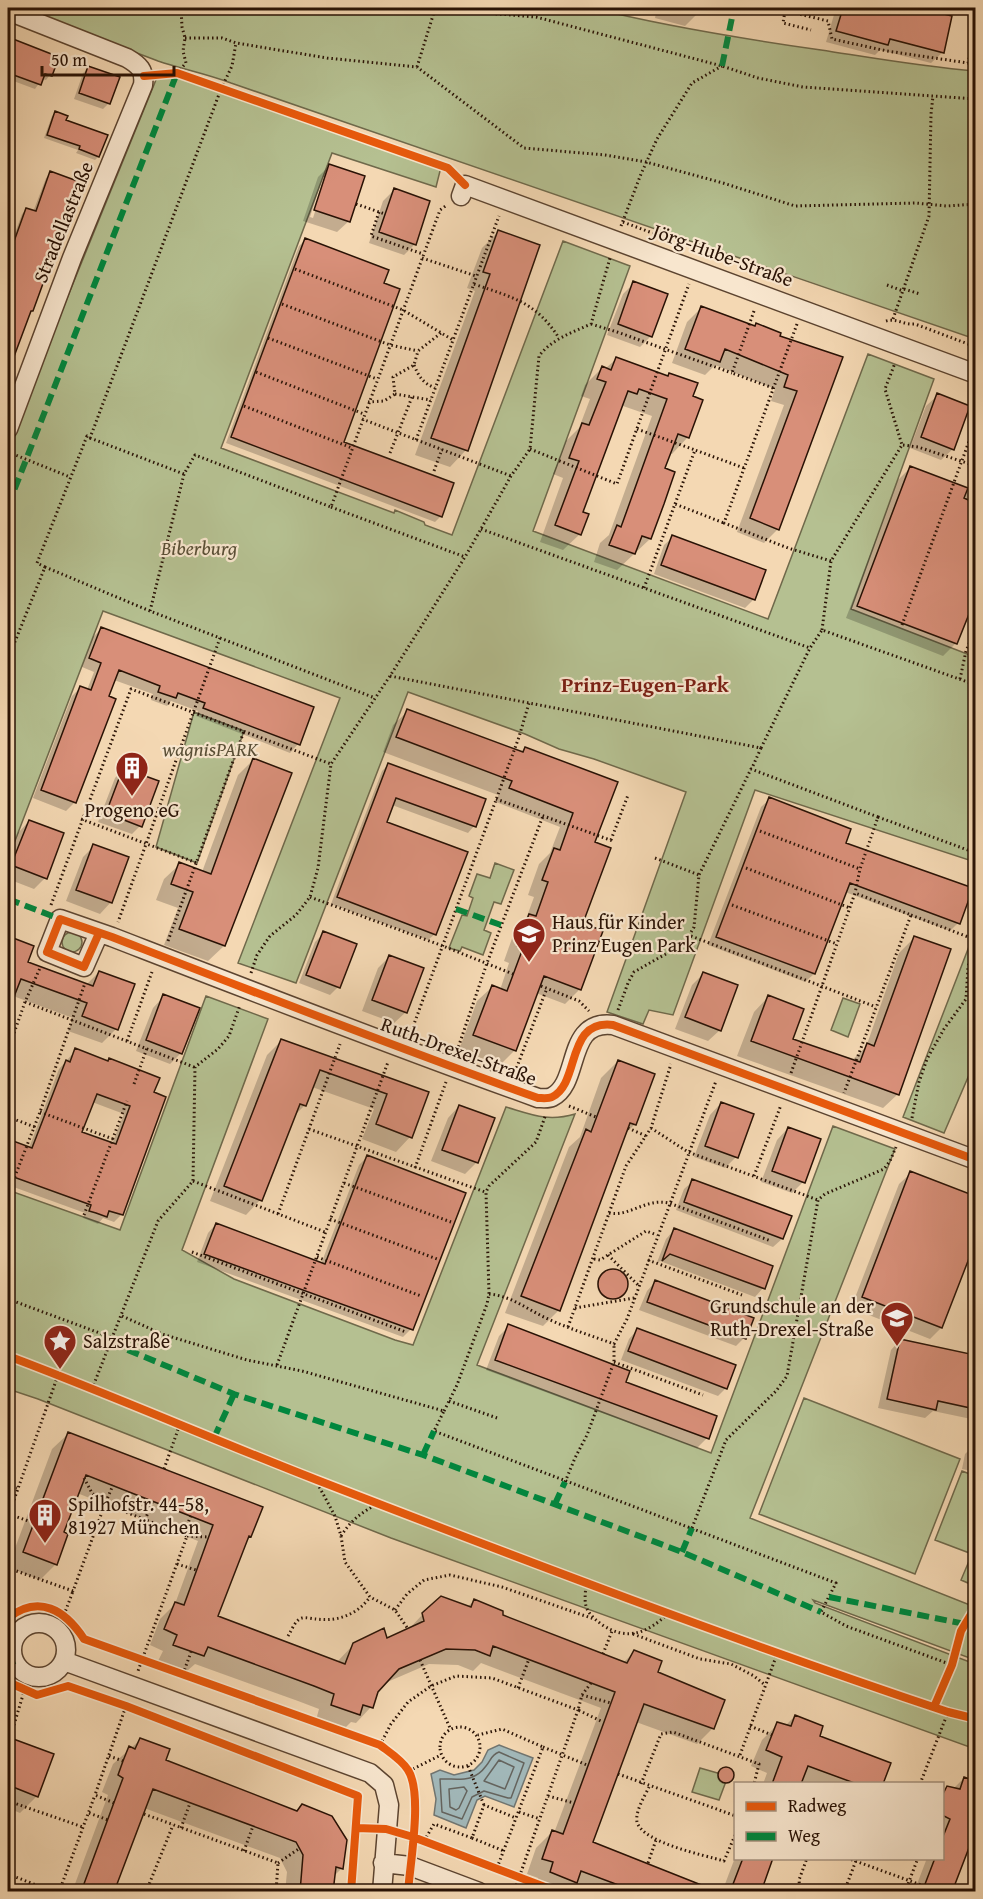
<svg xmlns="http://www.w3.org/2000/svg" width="983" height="1899" viewBox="0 0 983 1899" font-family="'Gentium Book Plus',serif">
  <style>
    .green { fill: #b5c091; stroke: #6f694b; stroke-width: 1.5 }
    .water { fill: #a1b7b8; stroke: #717570; stroke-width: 1.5 }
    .shadow { fill: #0003; fill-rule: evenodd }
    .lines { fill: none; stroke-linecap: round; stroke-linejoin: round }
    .shore { stroke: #65645e; stroke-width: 1.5 }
    .building { fill: #d88f79; stroke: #291205; stroke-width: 1.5; fill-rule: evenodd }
    .street-casing { stroke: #5c4430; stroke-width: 21 }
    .path { stroke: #291205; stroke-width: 3; stroke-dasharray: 1.5 3; stroke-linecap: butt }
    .street { stroke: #f8e6ce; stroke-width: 18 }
    .quiet { stroke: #00873e; stroke-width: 6; stroke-dasharray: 12 6; stroke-linecap: butt }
    .cycleway-casing { stroke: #f8e6ce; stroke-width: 11 }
    .cycleway { stroke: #e8590c; stroke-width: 8 }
    .labels { text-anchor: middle; stroke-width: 4.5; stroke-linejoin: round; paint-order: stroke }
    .street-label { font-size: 20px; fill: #291205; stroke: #f8e6ce }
    .park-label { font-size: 20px; font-style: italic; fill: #5a4f36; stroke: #f8e6ce }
    .poi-label { font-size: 20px; fill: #291205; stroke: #f8e6ce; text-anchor: start }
    .neighbourhood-label { font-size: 21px; font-weight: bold; fill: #7a1f14; stroke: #f8e6ce }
  </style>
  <rect width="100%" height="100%" fill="#f4d8b3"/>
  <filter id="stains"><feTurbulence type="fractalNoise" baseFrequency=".00333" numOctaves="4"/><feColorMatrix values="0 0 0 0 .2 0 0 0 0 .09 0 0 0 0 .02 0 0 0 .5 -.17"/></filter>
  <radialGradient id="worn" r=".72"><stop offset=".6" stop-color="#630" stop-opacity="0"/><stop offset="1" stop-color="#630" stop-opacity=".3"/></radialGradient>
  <!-- green -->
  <path class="green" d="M 21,8 L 592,8 C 668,27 744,39 821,50 C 873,58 924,67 975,71 L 975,339 C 728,252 479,170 231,83 C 207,74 182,69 158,61 C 112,44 66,25 21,8 Z
    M 160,70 L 441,167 L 436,187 L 332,153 L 221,448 L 394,513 L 395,510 L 424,522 L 425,525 L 452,535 L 563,241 L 630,266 L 533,531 L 768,619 L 868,354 L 934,379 L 851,609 L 975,657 L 975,862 L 755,790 L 673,1015 L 649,1010 L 643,1024 L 607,1012 L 686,792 L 594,759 L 559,749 L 525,734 L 408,692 L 296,983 L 238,963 L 340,698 L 103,611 L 8,859 L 8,443 Z
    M 194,712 L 244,731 L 197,863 L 156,847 Z
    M 495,863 L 514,870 L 501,904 L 494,902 L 484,930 L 491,933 L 483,955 L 462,947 L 460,951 L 449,948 L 462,915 L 467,916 L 473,898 L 469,896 L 477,874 L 490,878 Z
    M 975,931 L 975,1061 L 944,1133 L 903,1117 Z
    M62 942a10 10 0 1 1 20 0a10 10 0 1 1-20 0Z
    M 206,996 L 268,1019 L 182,1250 L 234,1279 L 395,1340 L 413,1345 L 506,1107 C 533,1115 548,1122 575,1114 L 477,1365 L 711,1453 L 833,1126 L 895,1149 L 750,1518 L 975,1607 L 975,1660 L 813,1600 L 815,1603 L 975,1664 L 975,1749 L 391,1538 L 38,1399 L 8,1389 L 8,1190 L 120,1230 Z
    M 843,998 L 860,1004 L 848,1037 L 831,1030 Z
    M 804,1398 L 960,1459 L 915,1574 L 759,1514 Z
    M 962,1471 L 975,1476 L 975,1586 L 961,1580 L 972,1554 L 935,1540 Z
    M 700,1768 L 728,1776 L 719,1800 L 692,1792 Z"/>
  <!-- water -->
  <path class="water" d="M 499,1745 L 533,1758 L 514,1807 L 485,1796 L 477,1800 L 466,1828 L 434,1815 L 436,1799 L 431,1774 L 440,1770 L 454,1775 L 474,1770 L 482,1762 L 488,1750 Z"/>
  <!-- shadow -->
  <path class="shadow" d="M 657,8 L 698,8 L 696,15 L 685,26 L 655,18 Z
    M 836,8 L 887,8 L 894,10 L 897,8 L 914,8 L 950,17 L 943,52 L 931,63 L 880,50 L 875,55 L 826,42 Z
    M 8,39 L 57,58 L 50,75 L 46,80 L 42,79 L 35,89 L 8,79 Z
    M 89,68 L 109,103 L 103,109 L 74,99 L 83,73 Z
    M 56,113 L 98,157 L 95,160 L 76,153 L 78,150 L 44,138 L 52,116 Z
    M 329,166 L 349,221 L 337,232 L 303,221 L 318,177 ZM 323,177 L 326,177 L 313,218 L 310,217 Z
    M 51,173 L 32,311 L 28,314 L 8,369 L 8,252 L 22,214 L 26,210 L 33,212 L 46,178 Z
    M 394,190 L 415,244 L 404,255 L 369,243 L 383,201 Z
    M 499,231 L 466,450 L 450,467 L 415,455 L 475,291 L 467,288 L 482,248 Z
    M 305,240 L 382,284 L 342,443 L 441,516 L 435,522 L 226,443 L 299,246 Z
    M 634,283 L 651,336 L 640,347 L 607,335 L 623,294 Z
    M 701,308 L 754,327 L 756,324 L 778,336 L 841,358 L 778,529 L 764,543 L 737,532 L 784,405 L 771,401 L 775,389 L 715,365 L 705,375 L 672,363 L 687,322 Z
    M 616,359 L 691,397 L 688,437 L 672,454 L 669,453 L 663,469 L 650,539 L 617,570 L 594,562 L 600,543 L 609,535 L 652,416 L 623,406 L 620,409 L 581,512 L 580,534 L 563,550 L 540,542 L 563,478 L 553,474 L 566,441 L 579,428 L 590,399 L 581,396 L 585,385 L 602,368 L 605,369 Z
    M 938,395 L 953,449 L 941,460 L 910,448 L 926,406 Z
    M 910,468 L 976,491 L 976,594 L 956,643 L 943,656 L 846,618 L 898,480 Z
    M 673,537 L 754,599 L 745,608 L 654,574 L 664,545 Z
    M 101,629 L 298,744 L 290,753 L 196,716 L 198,711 L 171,701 L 167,706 L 151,700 L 153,694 L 114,680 L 75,802 L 66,811 L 33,798 L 72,696 L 81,687 L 87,690 L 94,672 L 82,667 L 93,637 Z
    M 408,711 L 520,753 L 525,748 L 616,783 L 593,843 L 581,924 L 580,989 L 565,1004 L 536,993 L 515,1050 L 500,1065 L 459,1050 L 477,1001 L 492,987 L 500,990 L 509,963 L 504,961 L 515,930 L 526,919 L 534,897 L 528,895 L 539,864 L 550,853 L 560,827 L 496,802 L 498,795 L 383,752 L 393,725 Z
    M 254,759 L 290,774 L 224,946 L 208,961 L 164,945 L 178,908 L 156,900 L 164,879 L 180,864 L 202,872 L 238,775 Z
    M 388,765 L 484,800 L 474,826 L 468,833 L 392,805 L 385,823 L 435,934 L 428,940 L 331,904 L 382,771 Z
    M 123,769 L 140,826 L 132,834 L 98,822 L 115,778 Z
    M 770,799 L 844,844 L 958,923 L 950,931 L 845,892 L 814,974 L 805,982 L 708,945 L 761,807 Z
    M 29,821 L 45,878 L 34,889 L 8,879 L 8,860 L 18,833 Z
    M 94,846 L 111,902 L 100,914 L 66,901 L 83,857 Z
    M 324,933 L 338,987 L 330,995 L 299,983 L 315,942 Z
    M 8,938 L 32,947 L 26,963 L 86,985 L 99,972 L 116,1029 L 102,1043 L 68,1031 L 73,1018 L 13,996 L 8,1001 Z
    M 914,938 L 898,1094 L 883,1108 L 737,1056 L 754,1012 L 768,997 L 791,1040 L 851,1061 L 866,1047 L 899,953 Z
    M 389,957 L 406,1012 L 394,1023 L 362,1011 L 378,968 Z
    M 703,974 L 720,1030 L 708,1041 L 675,1029 L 692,985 Z
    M 164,996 L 181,1053 L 170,1064 L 136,1051 L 153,1008 Z
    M 282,1040 L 427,1093 L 410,1137 L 396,1152 L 362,1139 L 374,1109 L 312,1087 L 305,1105 L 292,1118 L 260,1200 L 246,1215 L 210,1201 L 267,1055 Z
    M 76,1050 L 106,1062 L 109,1059 L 152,1093 L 164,1098 L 121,1215 L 114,1222 L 103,1218 L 98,1224 L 83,1218 L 85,1213 L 8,1185 L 8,1140 L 29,1148 L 59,1069 ZM 92,1102 L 124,1114 L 112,1144 L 80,1132 Z
    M 618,1061 L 635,1124 L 623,1136 L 559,1310 L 543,1326 L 505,1313 L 569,1147 L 580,1137 L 601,1078 Z
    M 721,1103 L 736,1157 L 725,1168 L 694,1157 L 710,1115 Z
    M 459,1106 L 493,1119 L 476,1163 L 465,1174 L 431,1161 L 448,1118 Z
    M 788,1128 L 803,1182 L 792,1193 L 761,1182 L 777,1140 Z
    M 367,1157 L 411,1329 L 403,1337 L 197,1262 L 208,1233 L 216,1224 L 321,1264 L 359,1165 Z
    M 911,1173 L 976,1198 L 976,1239 L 941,1328 L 930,1339 L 851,1308 L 899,1184 Z
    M 693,1181 L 790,1217 L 782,1239 L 773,1247 L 676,1210 L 684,1189 Z
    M 674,1230 L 763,1288 L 755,1297 L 660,1261 L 656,1265 L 666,1239 Z
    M597 1285a14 14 0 1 1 28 0a14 14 0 1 1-28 0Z
    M 655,1282 L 744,1338 L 736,1346 L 639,1310 L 647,1291 Z
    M 509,1326 L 624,1383 L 707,1438 L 697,1448 L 486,1370 L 499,1336 Z
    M 637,1330 L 726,1388 L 718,1396 L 621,1360 L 629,1339 Z
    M 900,1340 L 976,1357 L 976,1420 L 933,1411 L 925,1418 L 878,1408 L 891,1350 Z
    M 68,1434 L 250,1536 L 245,1541 L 216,1617 L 337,1662 L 353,1645 L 386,1640 L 407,1631 L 423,1614 L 467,1607 L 474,1601 L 501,1616 L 623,1663 L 634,1652 L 713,1728 L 697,1744 L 636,1722 L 591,1843 L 718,1892 L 580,1892 L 570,1888 L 566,1892 L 544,1892 L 535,1888 L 538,1878 L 527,1874 L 536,1848 L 552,1832 L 554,1833 L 601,1708 L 481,1663 L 473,1671 L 458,1665 L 429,1664 L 385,1683 L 377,1692 L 371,1707 L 356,1723 L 351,1722 L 343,1730 L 316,1720 L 319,1709 L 298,1701 L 195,1664 L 187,1671 L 158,1661 L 163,1651 L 150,1645 L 160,1619 L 175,1604 L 198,1541 L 77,1493 L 62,1533 L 56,1564 L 40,1580 L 8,1567 L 52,1449 Z
    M 975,1444 L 976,1472 L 962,1469 L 965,1454 Z
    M 795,1716 L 818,1737 L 882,1784 L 763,1784 L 767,1773 L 751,1766 L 762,1740 L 778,1724 L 785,1726 Z
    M 8,1739 L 52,1755 L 37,1796 L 20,1813 L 8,1808 Z
    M 140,1740 L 164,1761 L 296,1812 L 302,1806 L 342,1868 L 333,1877 L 332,1892 L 285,1892 L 287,1872 L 280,1858 L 144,1808 L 112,1892 L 72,1892 L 108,1795 L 102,1792 L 113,1764 Z
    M717 1776a8 8 0 1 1 16 0a8 8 0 1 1-16 0Z
    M 964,1778 L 976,1783 L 976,1850 L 968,1847 L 951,1892 L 914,1892 L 927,1858 L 942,1858 L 942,1792 L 947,1788 L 953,1789 Z
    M 736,1855 L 736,1858 L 771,1858 L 759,1892 L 722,1892 Z"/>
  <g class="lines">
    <!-- shore -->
    <path class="shore" d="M 499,1752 L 524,1763 L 511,1798 L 508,1798 L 484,1791 L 472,1797 L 462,1819 L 442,1812 L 440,1779 C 457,1778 473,1784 486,1766 C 491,1760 491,1755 499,1752 Z
      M 499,1760 L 514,1767 L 505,1789 L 484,1781 Z
      M 464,1787 L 467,1791 L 459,1808 L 456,1810 L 450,1807 L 449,1789 Z"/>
  </g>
  <!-- building -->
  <path class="building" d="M 843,8 L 920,8 L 952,16 L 944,53 L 890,39 L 888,45 L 836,31 Z
    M 8,37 L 59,57 L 52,76 L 45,74 L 41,85 L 8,73 Z
    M 88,66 L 120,77 L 110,104 L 79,93 Z
    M 55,111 L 68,116 L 66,120 L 108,135 L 99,157 L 79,149 L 80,146 L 47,135 Z
    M 329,164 L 365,176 L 350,222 L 314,210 Z
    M 50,171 L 80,182 L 33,311 L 31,311 L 9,370 L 8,370 L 8,258 L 26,208 L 36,211 Z
    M 394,188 L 430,201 L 416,245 L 379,232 Z
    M 498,230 L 540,245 L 468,451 L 431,438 L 490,274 L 483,272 Z
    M 305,238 L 389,270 L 384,283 L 400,289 L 344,442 L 454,483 L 442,517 L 231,437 Z
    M 633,281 L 668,294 L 652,337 L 618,324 Z
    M 701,306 L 755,326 L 756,323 L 781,333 L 780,336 L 843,357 L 779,530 L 750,518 L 797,391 L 784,387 L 788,375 L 725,349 L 720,362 L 685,349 Z
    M 616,357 L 668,376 L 669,373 L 698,383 L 693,396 L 703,400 L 689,438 L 678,434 L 665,468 L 675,472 L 664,504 L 651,539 L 642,536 L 635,554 L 609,545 L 617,525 L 621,527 L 667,399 L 639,389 L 637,394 L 628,391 L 583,512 L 589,514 L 581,535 L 555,525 L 579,461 L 569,458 L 582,423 L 589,425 L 606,382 L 597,379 L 602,366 L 611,370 Z
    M 937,393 L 970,406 L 954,450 L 921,437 Z
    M 910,466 L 968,488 L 964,498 L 975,503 L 975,599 L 957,644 L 857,606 Z
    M 672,535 L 766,570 L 755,600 L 661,565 Z
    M 101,627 L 314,707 L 300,745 L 203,708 L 205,703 L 178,693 L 176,698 L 158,692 L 160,686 L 119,670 L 109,696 L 116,699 L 76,803 L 41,790 L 80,686 L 91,690 L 101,663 L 89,658 Z
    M 407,709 L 523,752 L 525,747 L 618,782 L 595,842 L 611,848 L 583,923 L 603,931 L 581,990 L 544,976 L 516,1051 L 473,1035 L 492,985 L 507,991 L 523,948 L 517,946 L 529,914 L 536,916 L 548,882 L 542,880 L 554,848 L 560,850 L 573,813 L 509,788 L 512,781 L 396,737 Z
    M 253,758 L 292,773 L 225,946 L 179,929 L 193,892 L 171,884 L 179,862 L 211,874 Z
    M 388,763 L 486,799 L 476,827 L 396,798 L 387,822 L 468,852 L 436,935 L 337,897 Z
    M 123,768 L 159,781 L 142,827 L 106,813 Z
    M 769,797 L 851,829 L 846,843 L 973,888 L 960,924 L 850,883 L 815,974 L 716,937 Z
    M 29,820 L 64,833 L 47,879 L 11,865 Z
    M 93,844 L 129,857 L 112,903 L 76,890 Z
    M 323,931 L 357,944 L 340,988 L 306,975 Z
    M 8,936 L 34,946 L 28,962 L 93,986 L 99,971 L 135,984 L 118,1030 L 82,1016 L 87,1003 L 21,979 L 8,1012 Z
    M 914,936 L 951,949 L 899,1095 L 751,1041 L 768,995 L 804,1009 L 793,1039 L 860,1062 L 867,1043 L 874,1046 Z
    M 389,955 L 424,968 L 407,1013 L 372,1000 Z
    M 703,972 L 738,985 L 721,1031 L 685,1017 Z
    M 163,994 L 200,1008 L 182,1054 L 146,1040 Z
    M 281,1039 L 429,1092 L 412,1138 L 376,1124 L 387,1094 L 320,1070 L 306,1106 L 300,1104 L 262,1201 L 224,1186 Z
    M 75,1048 L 108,1061 L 109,1058 L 160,1078 L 154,1092 L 166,1097 L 123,1215 L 109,1211 L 107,1217 L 96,1213 L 89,1211 L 91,1205 L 8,1175 L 8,1139 L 32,1148 L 66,1060 L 70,1062 ZM 97,1094 L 130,1106 L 116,1144 L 82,1132 Z
    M 618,1060 L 655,1074 L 636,1125 L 630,1123 L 560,1311 L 521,1296 L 586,1129 L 591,1132 Z
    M 721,1102 L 754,1114 L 738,1158 L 705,1146 Z
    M 459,1105 L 495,1118 L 478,1163 L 442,1150 Z
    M 788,1127 L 821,1139 L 805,1183 L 772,1171 Z
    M 367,1155 L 466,1193 L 413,1330 L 204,1254 L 216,1223 L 325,1264 Z
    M 910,1171 L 975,1196 L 975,1243 L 942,1328 L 862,1297 Z
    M 692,1179 L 792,1216 L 783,1239 L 684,1202 Z
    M 674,1228 L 773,1266 L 765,1289 L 670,1254 L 662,1261 Z
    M598 1284a15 15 0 1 1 30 0a15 15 0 1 1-30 0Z
    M 655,1280 L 754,1318 L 746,1339 L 647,1302 Z
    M 508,1324 L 630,1371 L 626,1382 L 717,1416 L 709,1439 L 495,1360 Z
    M 637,1328 L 736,1365 L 727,1389 L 628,1351 Z
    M 900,1339 L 975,1355 L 975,1409 L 938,1401 L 936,1410 L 887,1399 Z
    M 68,1432 L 263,1507 L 251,1537 L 249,1536 L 218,1616 L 345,1664 L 353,1643 L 384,1628 L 387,1638 L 424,1621 L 422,1613 L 441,1596 L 471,1607 L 474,1599 L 503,1611 L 503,1615 L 627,1663 L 634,1650 L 662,1661 L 658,1672 L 725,1700 L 714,1729 L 644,1704 L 593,1842 L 719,1892 L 637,1892 L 581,1871 L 577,1883 L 550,1872 L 553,1862 L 542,1859 L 552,1830 L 563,1834 L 615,1692 L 493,1646 L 490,1656 L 475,1650 L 446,1649 L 399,1669 L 378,1692 L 373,1708 L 363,1705 L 360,1715 L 331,1705 L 334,1694 L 314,1686 L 208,1647 L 204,1656 L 173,1645 L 177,1635 L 164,1629 L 175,1602 L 184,1605 L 213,1525 L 86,1475 L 64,1532 L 68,1534 L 57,1565 L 23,1552 Z
    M 795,1715 L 823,1726 L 820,1736 L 891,1763 L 883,1784 L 857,1784 L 808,1766 L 801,1784 L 772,1784 L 782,1757 L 766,1750 L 777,1722 L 791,1726 Z
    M 8,1737 L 54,1754 L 38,1797 L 8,1785 L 12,1775 L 8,1773 Z
    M 140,1738 L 170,1749 L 166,1760 L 297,1811 L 302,1804 L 332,1816 L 347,1840 L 343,1869 L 336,1867 L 333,1892 L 300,1892 L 303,1855 L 296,1842 L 153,1789 L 114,1892 L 81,1892 L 123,1778 L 118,1775 L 123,1761 L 129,1746 L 135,1749 Z
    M718 1775a8 8 0 1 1 16 0a8 8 0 1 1-16 0Z
    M 964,1777 L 975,1781 L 975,1832 L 952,1892 L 922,1892 L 935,1858 L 942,1858 L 942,1839 L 950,1819 L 942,1815 L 942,1796 L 947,1786 L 960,1789 Z
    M 743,1858 L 773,1858 L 761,1892 L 730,1892 Z"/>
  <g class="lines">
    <defs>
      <path id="street" d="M 8,11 L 127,58 C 139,65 145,70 143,85 L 72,258 L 8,429
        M 461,196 L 465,185 L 976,374
        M 99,933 L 84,967 L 47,952 L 60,919 L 112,937 C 254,992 395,1047 538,1098 C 542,1098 548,1099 552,1097 C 581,1083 565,1019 613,1025 L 976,1160
        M12 1650a27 27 0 1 1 54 0a27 27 0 1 1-54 0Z
        M 64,1661 L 370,1773 L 384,1785 L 389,1805 L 382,1892
        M 383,1863 L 410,1866 L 479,1892"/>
    </defs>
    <!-- street casing -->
    <use href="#street" class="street-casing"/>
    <!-- path -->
    <path class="path" d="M 433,8 L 435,9 L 536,17 L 722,66 L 758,78 L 803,87 L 976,99
      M 774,8 L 828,21 L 832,39 L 887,51 L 968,63 L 976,30
      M 785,11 L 783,23 L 811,30
      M 185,38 L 222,38 L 236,43 L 327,58 L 417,67 L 524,148 L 605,155 L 646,162 L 723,183 L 795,206 L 915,203 L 947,206 L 976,204
      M 417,67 L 435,9
      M 177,73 L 186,63 L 183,51 L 185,38 L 182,27 L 181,8
      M 356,204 L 385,214
      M 379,212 L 371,236 L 423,254
      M 623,222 L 663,237
      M 621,226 L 641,174 L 657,139 L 692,83 L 722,66
      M 422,258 L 476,276
      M 295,269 L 403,310 L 453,340
      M 474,284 C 513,298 535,301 559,338
      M 887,285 L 903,291
      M 904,289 L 920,294
      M 282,304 L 390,345 L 418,351
      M 754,311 L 732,373 L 773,388
      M 893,319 L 929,216 L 931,114 L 933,96
      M 886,321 C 896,318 904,325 915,324 L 976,347
      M 591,324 L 617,332 L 732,373
      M 797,324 L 724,523 L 788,548 L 831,561
      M 268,338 L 377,379
      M 414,365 C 419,377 423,383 435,388
      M 256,372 L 364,414
      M 395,394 L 431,400
      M 368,402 L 384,401 L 395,394 L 393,377 L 414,365 L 418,351 L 441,333
      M 244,406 L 352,448
      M 362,419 L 511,476
      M 637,429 L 695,450
      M 90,438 L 184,474
      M 416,440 L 499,216
      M 903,445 L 918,447 L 976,466
      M 530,449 L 617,484 L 689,284
      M 8,452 L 70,477
      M 390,453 L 412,397
      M 434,471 L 442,449
      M 675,504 L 695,450 L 744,468
      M 331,507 L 465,557
      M 481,529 L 810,648 L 822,630 L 976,685
      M 45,567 L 37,563 L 87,436 L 90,438 L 221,89 L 232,66 L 236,43
      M 644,588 L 675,504 L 724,523
      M 150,611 L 184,474 L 195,455 L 331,507 L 440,210 L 447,205
      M 902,625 L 976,422
      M 822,630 L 831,561 L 902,445 L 885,389 L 895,363
      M 220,638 L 375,698
      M 8,639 L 14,642
      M 8,659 L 45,567 L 150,611 L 220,638 L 118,922
      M 390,676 L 761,748 L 752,768
      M 960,679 L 966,651 L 976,627
      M 761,748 L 810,648
      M 496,799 L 613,841
      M 878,817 L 976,853
      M 81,819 L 197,863
      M 760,831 L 860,869
      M 611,840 L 628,795
      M 655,858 L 699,875
      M 746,868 L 850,908
      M 310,897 L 443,946 L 513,974
      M 51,905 L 131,689 L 331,764
      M 732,905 L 837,944
      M 911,915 L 976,940
      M 691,936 L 876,1007
      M 168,941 L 244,731
      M 251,973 L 257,955 L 270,936 L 296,915 L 310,897 L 318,868 L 331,764 L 390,676 L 465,557 L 511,476 L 530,449 L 539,356 C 552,339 571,333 591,324 L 610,258
      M 541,986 L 579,1001 L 589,1011
      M 25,1002 L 194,1067
      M 618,1010 L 628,983 L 634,972 L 685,943 L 694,927 L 699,875 L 751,769 L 878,817 L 860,869 L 855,893
      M 410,1035 L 519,737 L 529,703
      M 127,1041 L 152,972
      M 8,1050 L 25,1002 L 40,968
      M 457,1051 L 487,963 L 543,816
      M 515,1072 L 547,988
      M 791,1073 L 855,893 L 911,915 L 844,1093
      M 134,1084 L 147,1048
      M 569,1106 L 596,1117
      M 40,1112 L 113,1139
      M 8,1117 L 35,1127
      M 912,1118 L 919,1082 L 927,1059 L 944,1029 L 966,999 L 968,967 L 972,951 L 976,948
      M 628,1128 L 646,1136
      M 651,1128 L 688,1152 L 818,1200
      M 309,1129 L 485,1192
      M 415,1168 L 446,1082
      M 754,1176 L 781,1105
      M 193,1181 L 325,1232
      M 344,1183 L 451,1222
      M 8,1194 L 40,1112 L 85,983
      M 609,1213 C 630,1217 645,1198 669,1203 L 771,1241
      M 278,1214 L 340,1044
      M 84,1215 L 127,1101
      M 330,1219 L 437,1259
      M 192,1252 L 406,1332
      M 608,1255 L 639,1286
      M 317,1257 L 421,1296
      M 594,1259 L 600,1260 L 646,1231 L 657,1235
      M 648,1260 L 742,1295
      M 489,1294 C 512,1296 528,1310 548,1319 C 570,1329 592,1336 614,1344 L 627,1319 L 716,1081
      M 8,1299 L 113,1338
      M 575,1308 L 634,1298
      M 122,1316 L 162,1334 L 247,1360 L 302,1371 L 444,1411 L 434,1431 L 836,1583 L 821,1612 L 846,1626 L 952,1665
      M 568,1327 L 626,1166 L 651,1128 L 671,1064
      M 614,1362 L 703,1395
      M 277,1365 L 388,1062
      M 92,1389 L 158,1221 L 193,1181 L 195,1067 L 218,1049 L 229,1036 L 240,1005
      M 449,1401 L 497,1418
      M 444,1411 L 457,1385 L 487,1304 L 489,1294 L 486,1192 L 489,1186 L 536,1142 L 546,1114
      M 164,1469 L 180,1424
      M 84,1478 L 92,1493 L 105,1504 L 113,1485
      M 315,1479 L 335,1516 L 341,1536 L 345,1562 L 370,1597 L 395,1610 L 408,1629
      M 565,1482 L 575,1458 L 587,1435 L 614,1362 L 614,1344
      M 8,1484 L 17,1488
      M 9,1514 L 34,1523
      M 8,1517 L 58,1375
      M 145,1520 L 153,1500
      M 692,1528 L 726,1440 L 776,1391 L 787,1376 L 818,1200 L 825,1194 L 884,1169 L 890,1161 L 896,1147
      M 184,1534 L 191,1515
      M 187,1536 L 208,1537
      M 341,1536 C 351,1520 362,1512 379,1503
      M 177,1564 L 196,1570
      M 8,1568 L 73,1591 L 105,1504 L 187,1536 L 138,1671
      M 586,1582 C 586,1589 584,1599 586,1606 C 588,1614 595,1619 601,1624 C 627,1642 647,1633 669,1613
      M 395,1610 L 407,1594 L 424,1580 L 450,1575 L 502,1587 L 594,1619
      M 64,1615 L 73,1591
      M 633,1634 L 700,1659 L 731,1664 L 754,1676 L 765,1685
      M 288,1636 C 292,1630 295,1620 302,1618 C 306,1617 312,1619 316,1619 C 338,1622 358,1614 370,1597
      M 8,1639 L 13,1642
      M 603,1654 L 612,1631
      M 420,1660 L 450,1728
      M 183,1674 L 191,1652
      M 591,1683 L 582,1695 L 578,1710 L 603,1722
      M 518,1688 L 529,1659
      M 582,1695 L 611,1703
      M 750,1726 L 772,1735
      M440 1747a20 20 0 1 1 40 0a20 20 0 1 1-40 0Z
      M 10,1738 L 29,1675
      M 380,1745 L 391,1724 L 408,1702 L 431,1686 L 456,1676 L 492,1678 L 578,1710 L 514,1892
      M 543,1747 L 587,1765
      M 740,1755 L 777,1654
      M 109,1756 L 123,1761
      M 468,1766 L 484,1805
      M 409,1771 L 441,1755
      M 618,1774 L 736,1816
      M 641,1784 L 661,1734 L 673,1732 L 759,1764 L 754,1784
      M 920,1784 L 948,1712
      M 649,1787 C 645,1796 635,1811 637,1822 C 643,1843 704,1855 724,1861 L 736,1833
      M 548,1796 L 574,1803
      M 8,1801 L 83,1827
      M 114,1803 L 95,1795 L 127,1703
      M 519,1812 L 540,1819
      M 89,1813 L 108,1820
      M 144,1814 L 278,1863 L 276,1892
      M 181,1828 L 190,1803
      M 472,1838 L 504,1851
      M 424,1841 L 434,1824 L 472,1838 L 484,1805 L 516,1818 L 543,1747 L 502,1729 L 478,1735
      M 244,1851 L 253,1826
      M 847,1858 L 924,1886
      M 278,1863 L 300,1848
      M 648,1863 L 656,1840
      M 497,1868 L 516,1818
      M 8,1874 L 54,1892
      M 59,1892 L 95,1795
      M 146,1892 L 173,1825
      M 800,1892 L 799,1880 L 807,1858
      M 844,1892 L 857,1858
      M 905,1892 L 918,1858"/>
    <!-- street -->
    <use href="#street" class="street"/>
    <!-- quiet -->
    <path class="quiet" d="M 722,66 L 734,8
      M 8,506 L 177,73
      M 8,899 L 60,919
      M 456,909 L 501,925
      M 111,1343 L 234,1394 L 423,1455 L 682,1552 L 821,1612
      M 214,1438 L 234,1394
      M 423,1455 L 434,1431
      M 555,1504 L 565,1482
      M 682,1552 L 692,1528
      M 829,1597 L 965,1624
      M 8,1664 L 15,1661
      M 351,1891 L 370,1892"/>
    <defs>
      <path id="cycleway" d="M 144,76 L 177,73 L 448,168 L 465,185
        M 99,933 L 84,967 L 47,952 L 60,919 L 112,937 C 254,992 395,1047 538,1098 C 542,1098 548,1099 552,1097 C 581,1083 565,1019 613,1025 L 976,1160
        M 8,1356 C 112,1395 214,1440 317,1480 C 526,1561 736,1641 948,1712 L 976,1719
        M 8,1618 C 39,1594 65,1610 84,1639 L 380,1745 C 389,1752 402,1760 408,1770 C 423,1793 410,1863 408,1892
        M 8,1682 L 37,1695 L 68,1686 L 126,1706 L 358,1796 L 351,1892
        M 934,1707 L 952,1665 L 961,1631 L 976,1606
        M 356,1828 L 386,1829 L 413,1837 L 558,1892"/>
    </defs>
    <!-- cycleway casing -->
    <use href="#cycleway" class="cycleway-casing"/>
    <!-- cycleway -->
    <use href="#cycleway" class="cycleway"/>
  </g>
  <!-- icons -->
  <defs>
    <symbol id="building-pin" viewBox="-11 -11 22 30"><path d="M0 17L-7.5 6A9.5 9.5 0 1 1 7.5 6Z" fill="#8f2418" stroke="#f8e6ce"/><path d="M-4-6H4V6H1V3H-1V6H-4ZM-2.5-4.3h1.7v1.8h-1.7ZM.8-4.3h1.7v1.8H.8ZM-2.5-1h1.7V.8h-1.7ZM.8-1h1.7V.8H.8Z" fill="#fff"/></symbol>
    <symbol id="school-pin" viewBox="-11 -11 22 30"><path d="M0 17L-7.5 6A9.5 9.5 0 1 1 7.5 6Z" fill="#8f2418" stroke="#f8e6ce"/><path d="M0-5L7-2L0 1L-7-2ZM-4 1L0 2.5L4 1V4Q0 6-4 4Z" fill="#fff"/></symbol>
    <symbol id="sight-pin" viewBox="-11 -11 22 30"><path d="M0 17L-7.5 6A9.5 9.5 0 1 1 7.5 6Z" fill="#8f2418" stroke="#f8e6ce"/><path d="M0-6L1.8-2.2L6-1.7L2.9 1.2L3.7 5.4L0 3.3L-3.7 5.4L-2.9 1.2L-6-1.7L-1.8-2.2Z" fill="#fff"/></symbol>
  </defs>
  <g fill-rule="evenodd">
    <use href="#building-pin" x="113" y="749" width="38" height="52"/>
    <use href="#school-pin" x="510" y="915" width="38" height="52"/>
    <use href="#school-pin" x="878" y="1299" width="38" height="52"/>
    <use href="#sight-pin" x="41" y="1322" width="38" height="52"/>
    <use href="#building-pin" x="26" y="1496" width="38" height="52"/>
  </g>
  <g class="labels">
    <!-- street labels -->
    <g class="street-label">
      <text transform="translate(63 222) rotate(-68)" y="7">Stradellastraße</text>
      <text transform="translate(723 255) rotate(20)" y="7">Jörg-Hube-Straße</text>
      <text transform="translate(459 1051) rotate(20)" y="7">Ruth-Drexel-Straße</text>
    </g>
    <!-- park labels -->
    <g class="park-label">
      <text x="199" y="555">Biberburg</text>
      <text x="210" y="756">wagnisPARK</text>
    </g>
    <!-- poi labels -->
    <g class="poi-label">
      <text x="132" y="817" text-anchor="middle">Progeno eG</text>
      <text x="552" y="929">Haus für Kinder<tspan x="552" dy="23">Prinz Eugen Park</tspan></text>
      <text x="874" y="1313" text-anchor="end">Grundschule an der<tspan x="874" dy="23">Ruth-Drexel-Straße</tspan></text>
      <text x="83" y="1348">Salzstraße</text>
      <text x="68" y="1511">Spilhofstr. 44-58,<tspan x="68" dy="23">81927 München</tspan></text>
    </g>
    <!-- neighbourhood labels -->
    <g class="neighbourhood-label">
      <text x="645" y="692">Prinz-Eugen-Park</text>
    </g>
  </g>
  <!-- margin -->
  <rect width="983" height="1899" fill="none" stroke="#f4d8b3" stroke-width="30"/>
  <rect x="9" y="9" width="965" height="1881" fill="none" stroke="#291205" stroke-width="3"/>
  <rect x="15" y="15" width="953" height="1869" fill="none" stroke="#291205" stroke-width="1.5"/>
  <!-- legend -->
  <rect x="734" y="1782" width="210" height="78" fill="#f8e6ce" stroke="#a5917e" stroke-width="1.5"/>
  <rect x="746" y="1802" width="30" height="9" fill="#e8590c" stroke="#a5917e" stroke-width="1.5"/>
  <text x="788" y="1812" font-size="18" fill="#291205">Radweg</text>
  <rect x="746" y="1832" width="30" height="9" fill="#00873e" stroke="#a5917e" stroke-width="1.5"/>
  <text x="788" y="1842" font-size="18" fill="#291205">Weg</text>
  <!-- scale -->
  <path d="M42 66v9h132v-9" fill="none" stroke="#291205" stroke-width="3"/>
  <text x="51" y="66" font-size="18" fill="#291205" stroke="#f8e6ce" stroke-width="4.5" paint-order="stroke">50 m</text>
  <rect width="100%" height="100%" filter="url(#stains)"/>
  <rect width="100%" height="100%" fill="url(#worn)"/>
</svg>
